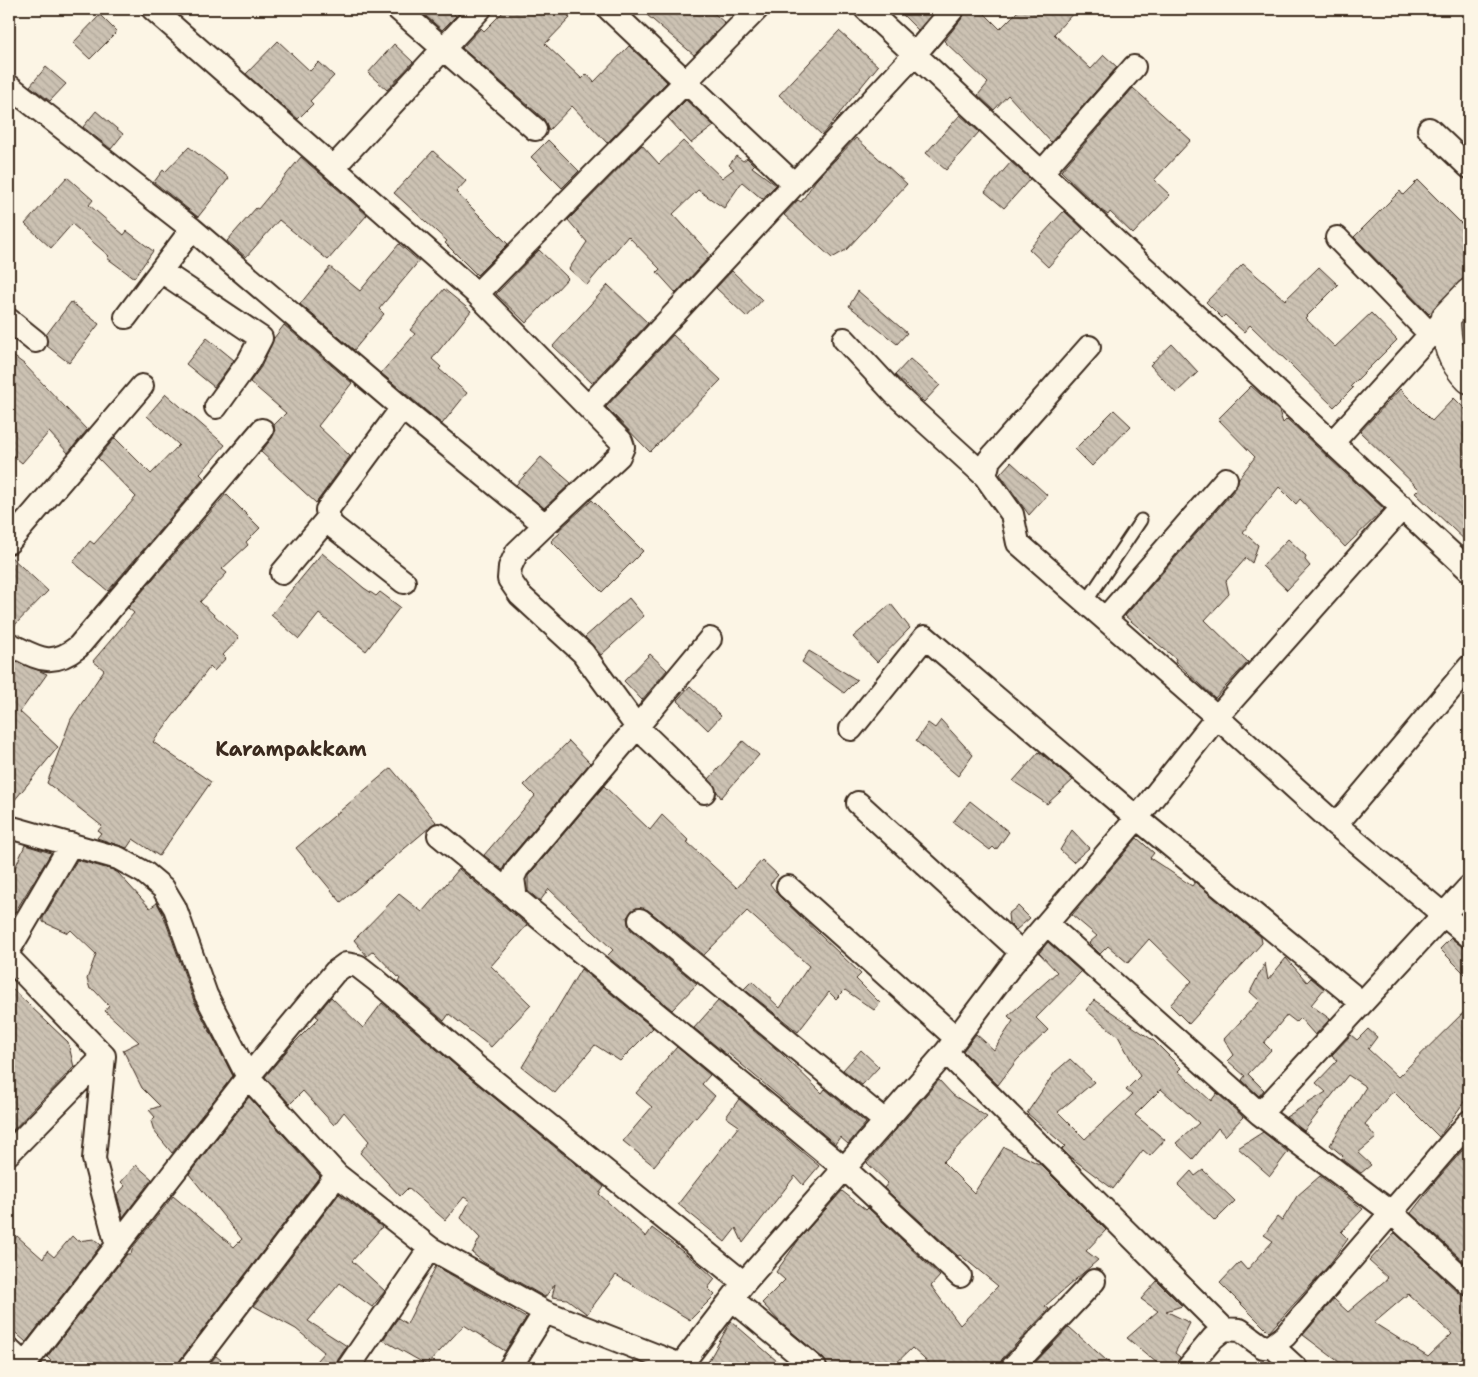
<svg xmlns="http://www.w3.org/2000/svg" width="1478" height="1377" viewBox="0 0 1478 1377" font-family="'Shantell Sans',sans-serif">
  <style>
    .building { fill: url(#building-back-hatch); stroke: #3b2a1e; fill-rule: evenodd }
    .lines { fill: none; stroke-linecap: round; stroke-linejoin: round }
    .service-casing { stroke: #3b2a1e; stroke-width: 15 }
    .minor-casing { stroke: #3b2a1e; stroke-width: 26 }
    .tertiary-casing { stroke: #3b2a1e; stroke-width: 31 }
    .service { stroke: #fcf5e5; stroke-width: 11 }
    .minor { stroke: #fcf5e5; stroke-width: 22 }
    .tertiary { stroke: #fcf5e5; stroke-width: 28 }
    .labels { text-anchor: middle; stroke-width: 4; stroke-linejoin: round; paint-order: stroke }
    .district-label { font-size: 20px; font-weight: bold; fill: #3b2a1e; stroke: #fcf5e5 }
  </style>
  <defs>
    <pattern id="building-back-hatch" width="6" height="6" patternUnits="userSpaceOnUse" patternTransform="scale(1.25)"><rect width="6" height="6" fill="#ccc2b3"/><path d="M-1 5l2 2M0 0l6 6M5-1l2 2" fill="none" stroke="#b0a79a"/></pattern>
  </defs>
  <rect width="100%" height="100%" fill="#fcf5e5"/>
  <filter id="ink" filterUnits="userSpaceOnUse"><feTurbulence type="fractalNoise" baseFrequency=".02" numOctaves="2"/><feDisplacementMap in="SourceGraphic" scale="10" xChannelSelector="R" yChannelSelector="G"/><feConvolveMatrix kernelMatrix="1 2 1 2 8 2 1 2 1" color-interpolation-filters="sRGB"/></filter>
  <g filter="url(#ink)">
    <!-- building -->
    <path class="building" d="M 418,9 L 449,9 L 456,16 L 442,30 Z
      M 506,9 L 561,9 L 570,18 L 545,44 L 582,79 L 587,74 L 594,82 L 629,46 L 667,82 L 607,143 L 572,106 L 549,130 L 544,119 L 462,48 L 481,28 L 484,31 Z
      M 640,9 L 709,9 L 725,23 L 694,55 Z
      M 897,9 L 936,9 L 918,30 Z
      M 966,9 L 980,9 L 1000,29 L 1020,9 L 1077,9 L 1054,34 L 1091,69 L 1104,55 L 1117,67 L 1051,142 L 1008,95 L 994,110 L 978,95 L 988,83 L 944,41 L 963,17 Z
      M 100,15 L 117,32 L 90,59 L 73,43 Z
      M 839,31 L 878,66 L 822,135 L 779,95 Z
      M 278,41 L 310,71 L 319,62 L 334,76 L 310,101 L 313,104 L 298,119 L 246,74 Z
      M 394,44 L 413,62 L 387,90 L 368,73 Z
      M 46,67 L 66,84 L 50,101 L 30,86 Z
      M 1133,88 L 1191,140 L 1154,180 L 1170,195 L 1133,234 L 1110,212 L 1108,215 L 1101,210 L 1061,171 Z
      M 686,100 L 714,126 L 691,143 L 668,118 Z
      M 96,111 L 123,134 L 111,149 L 83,127 Z
      M 960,115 L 979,132 L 946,170 L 926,153 Z
      M 856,138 L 907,184 L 846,250 L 832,258 L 784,215 L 798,200 L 801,202 L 816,180 Z
      M 548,140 L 579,171 L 562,188 L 531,157 Z
      M 683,141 L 722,178 L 734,169 L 729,165 L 736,156 L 743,161 L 747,158 L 754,165 L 752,167 L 776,185 L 762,199 L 742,182 L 724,208 L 698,190 L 673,214 L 711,255 L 676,293 L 657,272 L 660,269 L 628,236 L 587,285 L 569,269 L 587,242 L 568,220 L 642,145 L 659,164 Z
      M 189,147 L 229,178 L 198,217 L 154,182 L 163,170 L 165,172 Z
      M 433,151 L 466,181 L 456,192 L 508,244 L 477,275 L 445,243 L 447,241 L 394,193 Z
      M 301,157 L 367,215 L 328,260 L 279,220 L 246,257 L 227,241 L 256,208 L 258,209 Z
      M 1011,162 L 1030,179 L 1004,208 L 985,192 Z
      M 67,177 L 93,200 L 89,205 L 124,235 L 127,231 L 153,251 L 134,278 L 107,258 L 109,256 L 72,224 L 51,248 L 25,224 Z
      M 1418,180 L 1469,231 L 1469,272 L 1429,314 L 1354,237 L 1400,191 L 1403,195 Z
      M 1064,211 L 1083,229 L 1048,267 L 1029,249 Z
      M 399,244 L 419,261 L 379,309 L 384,314 L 354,350 L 300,304 L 330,267 L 360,291 Z
      M 539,250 L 568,278 L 526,323 L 496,294 Z
      M 1243,264 L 1285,300 L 1319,267 L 1338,285 L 1305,318 L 1335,347 L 1371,313 L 1397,340 L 1351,386 L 1353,388 L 1334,407 L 1250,325 L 1244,332 L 1225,315 L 1222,318 L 1206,302 Z
      M 732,271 L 762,300 L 747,317 L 716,288 Z
      M 608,285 L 648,323 L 592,383 L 553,346 Z
      M 444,289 L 471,311 L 432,359 L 441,367 L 439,369 L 467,393 L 442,424 L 381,373 L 415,334 L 410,330 Z
      M 858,291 L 907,333 L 897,344 L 849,306 Z
      M 71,302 L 99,324 L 69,363 L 47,346 L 46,335 Z
      M 284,325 L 352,383 L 318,426 L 350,456 L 316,503 L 261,452 L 272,438 L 275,432 L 274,425 L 286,413 L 250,382 L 261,367 L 274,338 Z
      M 673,335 L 721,380 L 650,452 L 606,407 Z
      M 207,338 L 234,360 L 214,387 L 186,364 Z
      M 1172,344 L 1198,372 L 1176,393 L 1150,365 Z
      M 9,353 L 24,364 L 87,430 L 68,453 L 49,432 L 22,463 L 9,452 Z
      M 910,359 L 940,385 L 924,402 L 895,375 Z
      M 1251,386 L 1279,411 L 1283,423 L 1287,419 L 1384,509 L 1345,547 L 1300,499 L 1296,504 L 1279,487 L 1243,532 L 1258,545 L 1252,563 L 1246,558 L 1226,581 L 1229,594 L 1205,620 L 1248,662 L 1215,698 L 1175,661 L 1176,659 L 1125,616 L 1236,488 L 1239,478 L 1255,457 L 1218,419 Z
      M 1400,389 L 1432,421 L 1454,398 L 1469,413 L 1469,544 L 1415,493 L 1419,489 L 1360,432 Z
      M 166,394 L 225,445 L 200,474 L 204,478 L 108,591 L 73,562 L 90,541 L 94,544 L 136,497 L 98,458 L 115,438 L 151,474 L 179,445 L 147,416 Z
      M 1114,410 L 1131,426 L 1092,466 L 1075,449 Z
      M 541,457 L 571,483 L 544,508 L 516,485 Z
      M 1011,462 L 1047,495 L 1029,515 L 1000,474 Z
      M 226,494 L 260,528 L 246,542 L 248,545 L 222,569 L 227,573 L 200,602 L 239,638 L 223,655 L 226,658 L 214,671 L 210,667 L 153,742 L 211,782 L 159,856 L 133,839 L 127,848 L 97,838 L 101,833 L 98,831 L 102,826 L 47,783 L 71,719 L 104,670 L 93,661 L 134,613 L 128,608 Z
      M 592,500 L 643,551 L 602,592 L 551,541 L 560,533 L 558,531 Z
      M 1288,539 L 1306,556 L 1305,560 L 1310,566 L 1287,590 L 1262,566 Z
      M 322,553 L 364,588 L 376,596 L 380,592 L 400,607 L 366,651 L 319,614 L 299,639 L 271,615 Z
      M 9,555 L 48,591 L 9,631 Z
      M 629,598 L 644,616 L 601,655 L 585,637 Z
      M 891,604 L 910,628 L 877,662 L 853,637 Z
      M 809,651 L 857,680 L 844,693 L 802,662 Z
      M 650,654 L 667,670 L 642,700 L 624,681 Z
      M 9,658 L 47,674 L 20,712 L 58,747 L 9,807 Z
      M 690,686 L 721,716 L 708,730 L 677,700 Z
      M 941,720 L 973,755 L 958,776 L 916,741 L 928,723 L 935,728 Z
      M 569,741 L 590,763 L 507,861 L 502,870 L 484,855 L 535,796 L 524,785 Z
      M 743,741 L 759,755 L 721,798 L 709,779 Z
      M 1039,752 L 1073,780 L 1047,804 L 1013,781 Z
      M 391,768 L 436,822 L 341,902 L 296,848 Z
      M 604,786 L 650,830 L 662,815 L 689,841 L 687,842 L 737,888 L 762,860 L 778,875 L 770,884 L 779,896 L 861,974 L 856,979 L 880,1003 L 874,1010 L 845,990 L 836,999 L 829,992 L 798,1032 L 744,989 L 752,981 L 780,1008 L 809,966 L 747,911 L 704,955 L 648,910 L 636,908 L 627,917 L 628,924 L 631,930 L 697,984 L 672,1010 L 607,956 L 613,950 L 549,889 L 540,901 L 528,891 L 528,876 Z
      M 970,801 L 1009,832 L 996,850 L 993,847 L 990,850 L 953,822 Z
      M 1072,830 L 1089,848 L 1073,862 L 1060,850 Z
      M 1137,838 L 1154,853 L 1150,858 L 1192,886 L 1195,882 L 1261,937 L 1262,943 L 1189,1024 L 1170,1005 L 1192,981 L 1149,939 L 1128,963 L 1108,946 L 1100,954 L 1089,943 L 1097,936 L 1072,915 Z
      M 25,845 L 51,853 L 9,922 L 9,882 Z
      M 77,860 L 113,870 L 118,873 L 150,908 L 157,903 L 163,914 L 194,1001 L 233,1076 L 172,1153 L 154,1131 L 151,1121 L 155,1117 L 149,1110 L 160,1106 L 142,1088 L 123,1050 L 139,1042 L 105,1011 L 109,1006 L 94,990 L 90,989 L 87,979 L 96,954 L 71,930 L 68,933 L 43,922 L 43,918 Z
      M 459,869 L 527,925 L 491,966 L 531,1005 L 491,1047 L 449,1014 L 444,1021 L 398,982 L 400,979 L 373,951 L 367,956 L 354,940 L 399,894 L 422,912 Z
      M 1018,906 L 1030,918 L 1016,930 L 1009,923 L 1008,914 Z
      M 1451,938 L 1461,946 L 1469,949 L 1469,978 L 1440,949 Z
      M 1048,942 L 1081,972 L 1036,1018 L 1048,1030 L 1017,1060 L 998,1085 L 963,1051 L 976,1034 L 994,1050 L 1013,1021 L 1008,1016 L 1057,972 L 1039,953 Z
      M 1286,958 L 1307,982 L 1311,978 L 1324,989 L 1311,1005 L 1330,1019 L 1315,1035 L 1300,1018 L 1296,1022 L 1287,1015 L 1264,1043 L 1271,1050 L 1248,1074 L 1264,1090 L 1259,1096 L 1242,1080 L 1245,1076 L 1228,1061 L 1234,1055 L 1224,1039 L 1260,1001 L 1250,992 L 1265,963 L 1268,980 Z
      M 581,969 L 653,1028 L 620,1061 L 595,1045 L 555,1093 L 522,1067 Z
      M 9,986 L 68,1042 L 74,1067 L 9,1134 Z
      M 331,997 L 363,1028 L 382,1003 L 470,1078 L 604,1187 L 599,1194 L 646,1237 L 652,1228 L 700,1265 L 715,1279 L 708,1288 L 715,1295 L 690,1320 L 616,1275 L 587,1314 L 567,1299 L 552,1297 L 555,1284 L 545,1297 L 483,1262 L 472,1253 L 480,1238 L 461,1218 L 470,1201 L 464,1197 L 445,1220 L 408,1188 L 400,1196 L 360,1153 L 369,1141 L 344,1112 L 334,1125 L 303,1091 L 290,1104 L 265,1077 L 290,1047 L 319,1018 L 316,1016 Z
      M 1094,1000 L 1154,1041 L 1181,1068 L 1178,1071 L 1211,1101 L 1217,1093 L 1243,1117 L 1225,1136 L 1218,1128 L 1193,1159 L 1176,1143 L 1199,1123 L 1161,1089 L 1135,1115 L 1165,1140 L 1150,1156 L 1143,1150 L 1113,1189 L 1069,1156 L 1062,1149 L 1065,1146 L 1027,1113 L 1055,1072 L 1070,1059 L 1094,1082 L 1058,1112 L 1085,1139 L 1132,1095 L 1126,1090 L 1140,1076 L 1118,1036 L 1086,1010 Z
      M 718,1001 L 781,1053 L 822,1093 L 825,1089 L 866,1123 L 848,1144 L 840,1137 L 835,1144 L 728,1053 L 727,1055 L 694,1028 Z
      M 1469,1007 L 1469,1095 L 1439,1137 L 1393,1091 L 1365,1124 L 1376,1138 L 1358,1153 L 1371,1165 L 1361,1173 L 1341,1158 L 1343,1156 L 1330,1145 L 1366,1087 L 1348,1075 L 1304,1131 L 1286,1117 L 1326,1092 L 1316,1083 L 1337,1061 L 1332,1055 L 1351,1035 L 1357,1040 L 1368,1029 L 1377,1037 L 1368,1049 L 1398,1077 Z
      M 677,1047 L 710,1075 L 702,1084 L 715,1096 L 696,1118 L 694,1117 L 654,1166 L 623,1141 L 652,1107 L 636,1093 Z
      M 861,1050 L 879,1067 L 862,1085 L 843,1070 Z
      M 939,1080 L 953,1095 L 987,1117 L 943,1162 L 974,1193 L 1004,1147 L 1041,1165 L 1106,1230 L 1086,1251 L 1098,1260 L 1045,1306 L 1049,1309 L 1002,1359 L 999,1368 L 934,1368 L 912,1348 L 891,1368 L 828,1368 L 823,1358 L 781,1323 L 762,1303 L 785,1280 L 776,1272 L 800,1238 L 842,1191 L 866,1210 L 868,1208 L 940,1276 L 931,1286 L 960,1325 L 998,1286 L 960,1255 L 958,1256 L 884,1188 L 888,1183 L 867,1163 Z
      M 249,1097 L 320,1176 L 180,1360 L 177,1368 L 58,1368 L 47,1357 L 127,1254 L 131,1254 L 133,1247 L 173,1196 L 234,1247 L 242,1239 L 189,1174 Z
      M 739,1099 L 819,1166 L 803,1185 L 795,1176 L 743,1243 L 736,1228 L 725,1242 L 678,1204 L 739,1126 L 726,1117 Z
      M 1263,1132 L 1288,1152 L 1270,1176 L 1238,1148 Z
      M 1469,1143 L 1469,1266 L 1411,1213 L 1434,1183 Z
      M 136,1165 L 152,1179 L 123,1217 L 117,1195 L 125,1186 L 121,1182 Z
      M 1203,1170 L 1235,1201 L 1215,1221 L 1178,1185 L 1191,1171 L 1195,1176 Z
      M 1320,1176 L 1363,1209 L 1341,1232 L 1348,1239 L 1329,1265 L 1269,1332 L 1220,1283 L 1240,1262 L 1247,1270 L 1273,1241 L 1264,1235 L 1277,1217 L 1282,1221 L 1297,1196 Z
      M 339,1194 L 382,1227 L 352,1261 L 385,1291 L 372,1307 L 340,1283 L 308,1321 L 347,1346 L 337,1361 L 335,1368 L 310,1368 L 324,1352 L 296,1329 L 254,1306 Z
      M 1395,1233 L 1460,1294 L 1469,1297 L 1469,1351 L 1451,1368 L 1347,1368 L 1303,1335 L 1334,1299 L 1348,1312 L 1388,1278 L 1369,1261 ZM 1408,1294 L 1452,1334 L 1428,1357 L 1374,1323 Z
      M 17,1236 L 43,1259 L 47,1251 L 54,1257 L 72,1236 L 77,1241 L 94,1239 L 101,1245 L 26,1342 L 9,1327 L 9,1246 Z
      M 436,1266 L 526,1318 L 505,1351 L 464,1325 L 427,1365 L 383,1340 L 398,1318 L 407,1324 Z
      M 1157,1281 L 1182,1306 L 1166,1311 L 1190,1323 L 1175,1353 L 1180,1357 L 1175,1368 L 1163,1368 L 1127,1338 L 1158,1311 L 1141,1299 Z
      M 731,1321 L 785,1368 L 721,1368 L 708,1362 Z
      M 1069,1327 L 1115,1368 L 1030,1368 Z
      M 216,1356 L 231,1368 L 206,1368 Z"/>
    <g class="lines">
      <defs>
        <path id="service" d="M 1086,602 L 1141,520"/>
        <path id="minor" d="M 153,9 L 477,294 L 621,441 L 623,447 L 619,456 L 545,525
          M 398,9 L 535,129
          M 609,9 L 794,184
          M 866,9 L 1469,570
          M 9,86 L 192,229 L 402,408 L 545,525 L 517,552 L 510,567 L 509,579 L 520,595 L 583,653 L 637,727 L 517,869 L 513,878 L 516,899
          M 1429,129 L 1469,167
          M 334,167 L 480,9
          M 1042,172 L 1134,67
          M 1337,238 L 1430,334
          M 161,271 L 261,338 L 249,361 L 216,407
          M 477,294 L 757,9
          M 126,317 L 192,229
          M 9,320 L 35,341
          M 844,339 L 894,393 L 985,476
          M 1089,347 L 989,460 L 985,476 L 1012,514 L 1018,543 L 1217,717 L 1336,825 L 1469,936
          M 589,406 L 915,54 L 953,9
          M 402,408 L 327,510 L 330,523 L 335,528 L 404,582
          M 1333,442 L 1446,317
          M 9,542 L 142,386
          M 282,573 L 328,518
          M 1105,619 L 1226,479
          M 9,644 C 37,657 50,669 78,647 L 262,430
          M 851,729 L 925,637 L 1137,818 L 1362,1003
          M 704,792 L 637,727 L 710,639
          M 858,803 L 1022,953
          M 1336,825 L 1469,667
          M 9,827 L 118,858 L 145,873 L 163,888 L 175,908 L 206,995 L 248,1077 L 337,1175 L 430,1248 L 545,1312 L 688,1368
          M 439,835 L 845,1169 L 960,1276
          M 788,887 L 955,1037
          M 640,920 L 886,1122
          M 1047,924 L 1260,1114 L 1392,1213 L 1469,1284
          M 9,950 L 71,844
          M 9,958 L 104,1056
          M 946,1052 L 1224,1329
          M 1260,1114 L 1469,887
          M 9,1153 L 104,1056 L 94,1159 L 117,1246
          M 732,1299 L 815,1368
          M 1272,1346 L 1296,1368
          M 9,1350 L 28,1368
          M 681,1365 L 744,1283 L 946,1052 L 1013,963 L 1137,818 L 1217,717 L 1403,507
          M 22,1368 L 248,1077 L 335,972 L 346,964 L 358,966 L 376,980 L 478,1068 L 744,1283
          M 190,1368 L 337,1175
          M 348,1368 L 430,1248
          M 510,1368 L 545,1312
          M 1012,1368 L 1094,1281
          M 1188,1368 L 1213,1338 L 1224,1329 L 1240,1330 L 1263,1347 L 1272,1346 L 1285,1336 L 1469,1122"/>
        <path id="tertiary" d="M 1469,293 L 1446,317 C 1446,344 1450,360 1469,379"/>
      </defs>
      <!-- service casing -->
      <use href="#service" class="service-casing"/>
      <!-- minor casing -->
      <use href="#minor" class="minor-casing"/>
      <!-- tertiary casing -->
      <use href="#tertiary" class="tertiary-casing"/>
      <!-- service -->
      <use href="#service" class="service"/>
      <!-- minor -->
      <use href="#minor" class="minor"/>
      <!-- tertiary -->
      <use href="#tertiary" class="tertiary"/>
    </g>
  </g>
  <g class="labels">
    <!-- district labels -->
    <g class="district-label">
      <text x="291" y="756">Karampakkam</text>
    </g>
  </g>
  <!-- margin -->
  <rect width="1478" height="1377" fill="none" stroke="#fcf5e5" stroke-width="30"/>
  <rect x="15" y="15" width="1448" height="1347" fill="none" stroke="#3b2a1e" stroke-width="2" filter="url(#ink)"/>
</svg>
